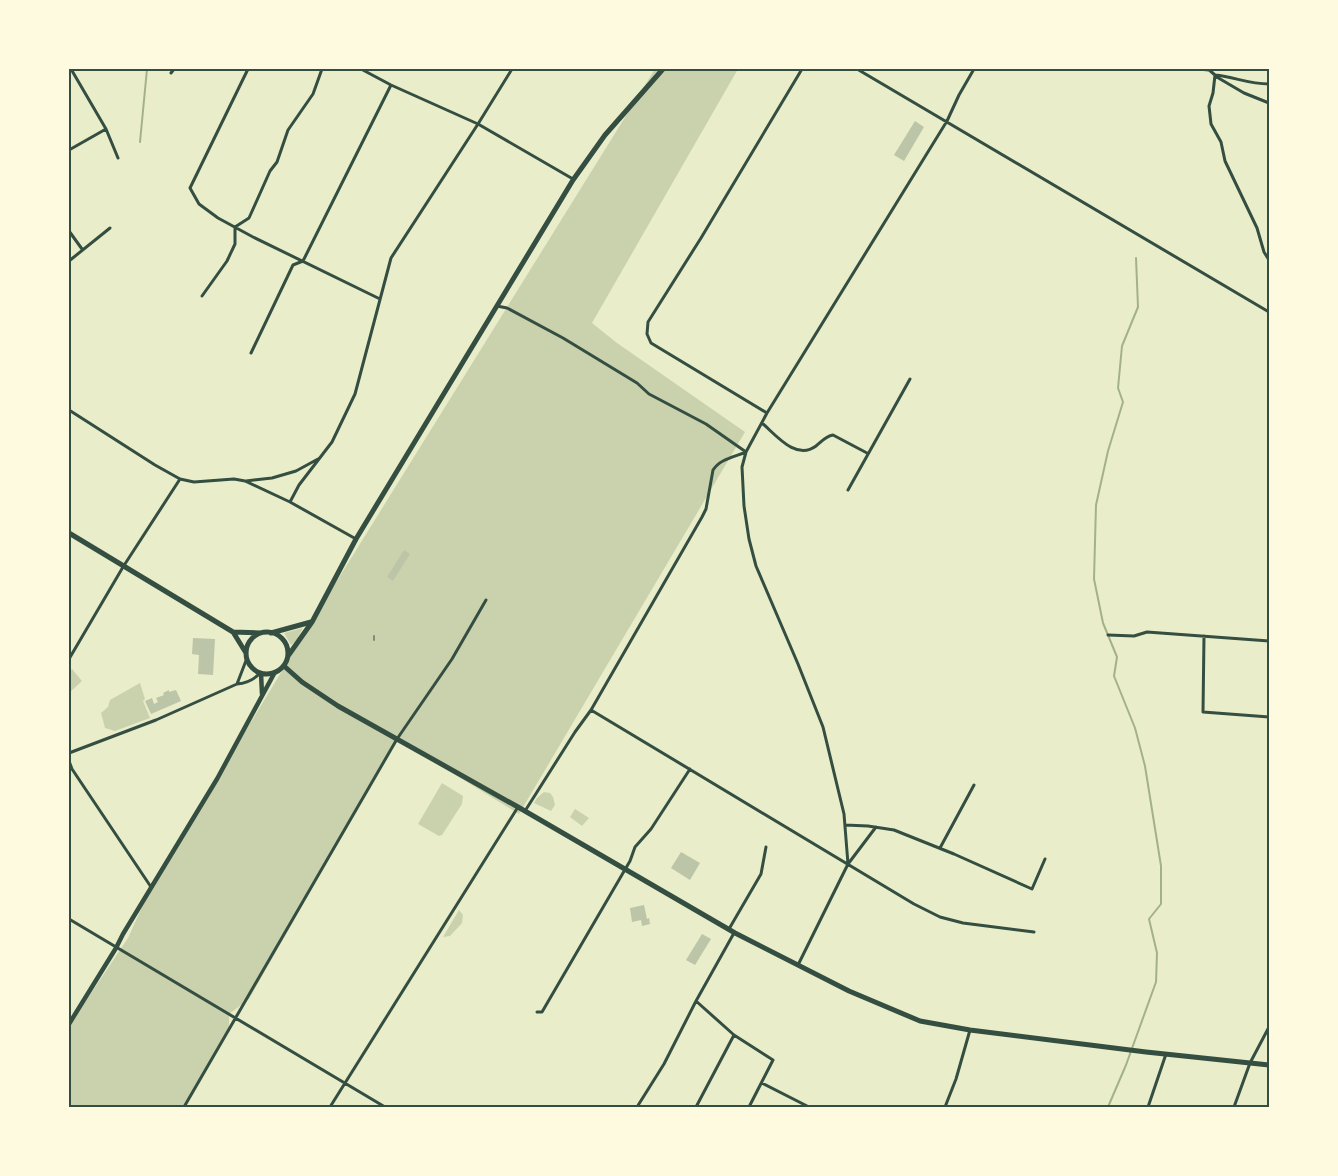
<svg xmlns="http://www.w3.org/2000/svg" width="1338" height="1176" viewBox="0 0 1338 1176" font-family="Figtree,sans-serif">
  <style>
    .green { fill: #cad2ad }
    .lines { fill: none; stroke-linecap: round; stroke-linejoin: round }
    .stream { stroke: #a3b18a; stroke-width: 2 }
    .building { fill: #bcc5a7 }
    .minor { stroke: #344e41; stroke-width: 3 }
    .secondary { stroke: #344e41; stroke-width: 4.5 }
    .primary { stroke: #344e41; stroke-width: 5 }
    .rail { stroke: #7c8e77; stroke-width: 2 }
    .neatline { fill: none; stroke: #344e41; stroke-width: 2 }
  </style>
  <rect width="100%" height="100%" fill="#e9edc9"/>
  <!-- green -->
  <path class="green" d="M 655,69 L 738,69 L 592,323 L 617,343 L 745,432 L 519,814 L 397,739 L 249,999 L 229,1014 L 229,1028 L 184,1107 L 69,1107 L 69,1026 L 128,938 L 151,887 L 214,783 L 322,605 Z
    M 303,628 L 296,641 L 291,645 L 284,633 Z
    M 72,669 L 82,681 L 69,693 L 69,673 Z
    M 140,683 L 145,699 L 143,701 L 150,718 L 115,731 L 105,728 L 101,713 L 108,707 L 110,700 Z
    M 442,783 L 463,796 L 462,804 L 442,835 L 439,836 L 418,824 Z
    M 544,792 L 550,793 L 553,797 L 555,805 L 551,811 L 534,803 L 537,798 Z
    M 575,809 L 589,818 L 582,826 L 570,817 Z
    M 459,910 L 463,915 L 462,923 L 450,936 L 443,937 Z"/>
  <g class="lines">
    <!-- stream -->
    <path class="stream" d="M 140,142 L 147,69
      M 1108,1107 L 1126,1065 L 1156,982 L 1157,953 L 1149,919 L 1161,904 L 1161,866 L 1145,766 L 1135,728 L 1114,676 L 1117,657 L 1103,623 L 1094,579 L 1096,505 L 1108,451 L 1123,402 L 1118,388 L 1122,346 L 1138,307 L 1136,258"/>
  </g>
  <!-- building -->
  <path class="building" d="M 915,121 L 924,127 L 904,161 L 894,155 Z
    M 404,550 L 410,554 L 393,581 L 387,577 Z
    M 193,638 L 215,639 L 213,675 L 198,674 L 199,655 L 192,654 Z
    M 169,690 L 169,692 L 176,690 L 181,701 L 151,714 L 145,701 L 152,698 L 154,704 L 158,702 L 156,698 L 164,695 L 163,693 Z
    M 681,852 L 700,863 L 690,880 L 671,868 Z
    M 644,905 L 647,919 L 649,918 L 650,924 L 642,926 L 641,920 L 632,922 L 630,908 Z
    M 702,934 L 711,939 L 695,965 L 686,960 Z"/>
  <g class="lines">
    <!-- minor -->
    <path class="minor" d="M 71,69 L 106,129 L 118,158
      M 248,69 L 190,188 L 199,204 L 218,218 L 253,237 L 380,299
      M 361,69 L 391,85 L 478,124 L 573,179
      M 857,69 L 1269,312
      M 1198,69 L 1209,70
      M 1208,69 L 1215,75 L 1213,93 L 1209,106 L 1211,124 L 1221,142 L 1225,161 L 1257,228 L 1264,252 L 1269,260
      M 171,73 L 174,69
      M 1215,75 C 1235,77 1248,84 1269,84
      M 1215,76 L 1244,93 L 1269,103
      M 69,150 L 106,129
      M 69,231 L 82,249
      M 69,261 L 110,228
      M 202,296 L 227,261 L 235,244 L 235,227 L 249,218 L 270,171 L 277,162 L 288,130 L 313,94 L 322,69
      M 497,306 L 507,308 L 563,338 L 637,383 L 649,394 L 706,424 L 746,452 C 734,457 720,459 713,470 L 706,509 L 702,517 L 591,710 L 575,732 L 525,811
      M 251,353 L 293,265 L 303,261 L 391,85
      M 69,410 L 155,465 L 180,479 L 194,482 L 234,479 L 245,481 L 290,502 L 356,539
      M 767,413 L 947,121 L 959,95 L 974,69
      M 762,423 C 776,435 796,461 816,446 C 822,441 826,436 833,435 L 867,453
      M 246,481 L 272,478 L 296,471 L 318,459
      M 848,490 L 910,379
      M 290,502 L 299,485 L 332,442 L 355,394 L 391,258 L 478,124 L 512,69
      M 1108,635 L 1134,636 L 1147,632 L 1269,641
      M 1204,636 L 1203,712 L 1269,717
      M 69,659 L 123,567 L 180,479
      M 237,684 L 247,658
      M 591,710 L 914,904 L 940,917 L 963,923 L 1034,932
      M 69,753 L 156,720 L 237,684 C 247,683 254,680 260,673
      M 69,761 L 72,769 L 151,887
      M 845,825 L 868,826 L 894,830 L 954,854 L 1032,889 L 1045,859
      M 940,848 L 974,785
      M 848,864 L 876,827
      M 69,919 L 385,1107
      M 729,929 L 761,874 L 766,847
      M 798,965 L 848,864 L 844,814 L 823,727 L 798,664 L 756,566 L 749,539 L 744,506 L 742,467 L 746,452 L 767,413 L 651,343 L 647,334 L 648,322 L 701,238 L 802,69
      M 696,1001 L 734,1035 L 773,1060 L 749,1107
      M 537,1012 L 542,1012 L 630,861 L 635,847 L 651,829 L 690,769
      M 762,1083 L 809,1107
      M 184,1107 L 397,739 L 452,659 L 486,600
      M 330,1107 L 518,807
      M 637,1107 L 664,1064 L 696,1001 L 734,933
      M 696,1107 L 734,1035
      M 945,1107 L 956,1079 L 970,1030
      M 1148,1107 L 1166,1054
      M 1234,1107 L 1250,1063 L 1269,1027"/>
    <!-- secondary -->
    <path class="secondary" d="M 261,673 L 262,694
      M 69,1024 L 116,948 L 123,934 L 217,779 L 275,672"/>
    <!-- primary -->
    <path class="primary" d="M 69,533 L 233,632 L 260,633
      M 233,632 L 246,653
      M246 653a21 21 0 1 1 42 0a21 21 0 1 1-42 0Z
      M 271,633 L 311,622
      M 288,656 L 312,622 L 356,539 L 573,180 L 605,135 L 663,69
      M 284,666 L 302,682 L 338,706 L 518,807 L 735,933 L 849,991 L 920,1021 L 970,1030 L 1146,1052 L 1269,1065"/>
    <!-- rail -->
    <path class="rail" d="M 374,640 L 374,636"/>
  </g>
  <!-- border -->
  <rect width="1338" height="1176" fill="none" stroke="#fefae0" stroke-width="140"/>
  <rect x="70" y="70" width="1198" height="1036" class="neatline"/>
</svg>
